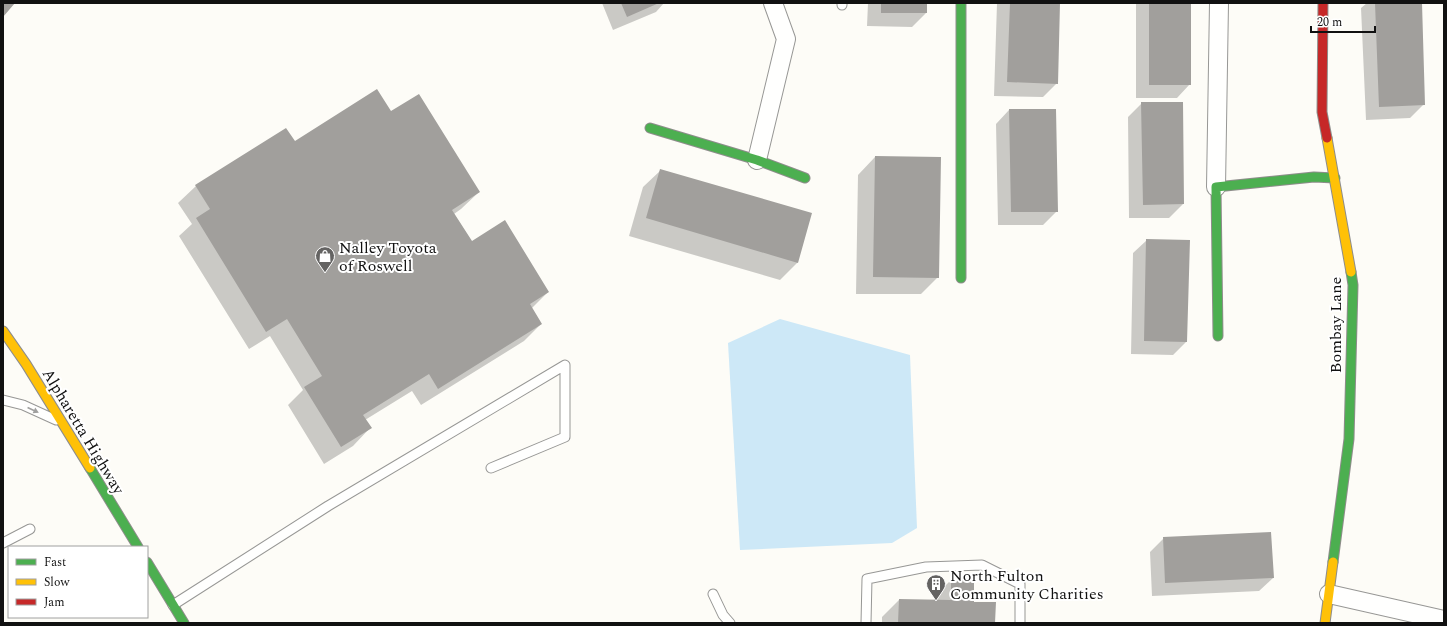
<svg xmlns="http://www.w3.org/2000/svg" width="1447" height="626" viewBox="0 0 1447 626" font-family="Spectral,serif">
  <style>
    .water { fill: #cde8f7 }
    .shadow { fill: #0003 }
    .building { fill: #a19f9c }
    .lines { fill: none; stroke-linecap: round; stroke-linejoin: round }
    .lane-casing { stroke: #979795; stroke-width: 11 }
    .street-casing { stroke: #979795; stroke-width: 20 }
    .fast-casing { stroke: #8e8d8b; stroke-width: 11 }
    .slow-casing { stroke: #8e8d8b; stroke-width: 11 }
    .jam-casing { stroke: #8e8d8b; stroke-width: 11 }
    .lane { stroke: #fffffe; stroke-width: 9 }
    .street { stroke: #fffffe; stroke-width: 18 }
    .fast { stroke: #4caf50; stroke-width: 9 }
    .slow { stroke: #ffc107; stroke-width: 9 }
    .jam { stroke: #c62828; stroke-width: 9 }
    .oneway { fill: #a0a09f }
    .labels { text-anchor: middle; stroke-width: 4; stroke-linejoin: round; paint-order: stroke }
    .poi-label { font-size: 16px; fill: #111; stroke: #fff; text-anchor: start }
    .street-label { font-size: 16px; fill: #111; stroke: #fff }
  </style>
  <rect width="100%" height="100%" fill="#fdfcf7"/>
  <!-- water -->
  <path class="water" d="M 780,319 L 910,355 L 917,528 L 892,543 L 740,550 L 728,343 Z"/>
  <!-- shadow -->
  <path class="shadow" d="M 602,3 L 664,3 L 656,12 L 613,30 Z
    M 868,3 L 926,3 L 926,13 L 912,27 L 867,26 Z
    M 997,3 L 1059,3 L 1057,83 L 1043,97 L 994,96 Z
    M 1136,3 L 1190,3 L 1190,84 L 1177,98 L 1136,98 Z
    M 1367,3 L 1421,3 L 1424,104 L 1410,118 L 1366,120 L 1361,8 Z
    M 1142,103 L 1182,103 L 1183,204 L 1169,218 L 1129,218 L 1128,117 Z
    M 1009,110 L 1057,211 L 1043,225 L 998,225 L 996,124 Z
    M 391,113 L 479,192 L 461,209 L 454,214 L 472,242 L 548,292 L 531,309 L 541,324 L 524,341 L 421,405 L 412,391 L 365,420 L 370,428 L 353,446 L 324,464 L 288,405 L 303,390 L 270,336 L 249,349 L 179,236 L 192,224 L 178,203 L 196,186 L 294,142 Z
    M 875,157 L 940,158 L 938,277 L 921,294 L 856,294 L 858,175 Z
    M 661,170 L 811,214 L 797,263 L 780,280 L 629,236 L 643,187 Z
    M 1147,240 L 1186,342 L 1173,355 L 1131,354 L 1133,253 Z
    M 1164,538 L 1273,578 L 1259,591 L 1152,596 L 1150,552 Z
    M 951,580 L 994,623 L 882,623 L 882,617 L 899,600 L 934,601 L 934,597 Z"/>
  <!-- building -->
  <path class="building" d="M 3,3 L 15,3 L 3,17 Z
    M 621,3 L 659,3 L 627,17 Z
    M 881,3 L 927,3 L 927,13 L 881,13 Z
    M 1010,3 L 1060,3 L 1058,84 L 1007,82 Z
    M 1149,3 L 1191,3 L 1191,85 L 1149,85 Z
    M 1375,3 L 1422,3 L 1425,105 L 1379,107 Z
    M 377,89 L 391,111 L 419,94 L 480,192 L 452,210 L 472,241 L 505,220 L 549,292 L 530,304 L 542,324 L 438,389 L 429,374 L 363,415 L 372,428 L 341,447 L 304,387 L 322,376 L 287,319 L 266,332 L 196,218 L 210,209 L 195,185 L 286,128 L 295,141 Z
    M 1141,102 L 1183,102 L 1184,204 L 1143,205 Z
    M 1009,109 L 1056,109 L 1058,212 L 1011,212 Z
    M 875,156 L 941,157 L 939,278 L 873,277 Z
    M 660,169 L 812,213 L 798,263 L 646,218 Z
    M 1146,239 L 1190,240 L 1187,342 L 1144,341 Z
    M 1271,532 L 1274,578 L 1165,583 L 1163,537 Z
    M 951,579 L 974,580 L 974,602 L 996,602 L 995,623 L 898,623 L 899,599 L 951,600 Z"/>
  <g class="lines">
    <defs>
      <path id="lane" d="M 842,5 L 842,3
        M 3,400 L 23,405 L 56,420
        M 3,543 L 30,529
        M 713,594 L 723,615 L 730,623
        M 173,605 L 328,506 L 565,365 L 565,437 L 491,468
        M 866,623 L 867,579 L 926,567 L 982,565 L 1020,584 L 1020,623"/>
      <path id="street" d="M 757,160 L 786,39 L 773,3
        M 1216,187 L 1219,3
        M 1329,594 L 1444,620"/>
      <path id="fast" d="M 961,3 L 961,278
        M 650,128 L 757,160 L 805,178
        M 1218,336 L 1216,187 L 1314,177 L 1335,178
        M 90,468 L 138,547
        M 147,562 L 184,623
        M 1333,562 L 1349,439 L 1353,285 L 1351,272"/>
      <path id="slow" d="M 1327,138 L 1351,272
        M 3,331 L 26,364 L 90,468
        M 1325,623 L 1333,562"/>
      <path id="jam" d="M 1323,3 L 1322,112 L 1327,138"/>
    </defs>
    <!-- lane casing -->
    <use href="#lane" class="lane-casing"/>
    <!-- street casing -->
    <use href="#street" class="street-casing"/>
    <!-- fast casing -->
    <use href="#fast" class="fast-casing"/>
    <!-- slow casing -->
    <use href="#slow" class="slow-casing"/>
    <!-- jam casing -->
    <use href="#jam" class="jam-casing"/>
    <!-- lane -->
    <use href="#lane" class="lane"/>
    <!-- street -->
    <use href="#street" class="street"/>
    <!-- fast -->
    <use href="#fast" class="fast"/>
    <!-- slow -->
    <use href="#slow" class="slow"/>
    <!-- jam -->
    <use href="#jam" class="jam"/>
  </g>
  <!-- one-way arrows -->
  <defs><path id="oneway-solid" d="M-6-.8H1V-3.2L6.5 0L1 3.2V.8H-6Z"/></defs>
  <use class="oneway" href="#oneway-solid" transform="translate(33 410) rotate(25)"/>
  <!-- icons -->
  <defs>
    <symbol id="shop-pin" viewBox="-11 -11 22 30"><path d="M0 17L-7.5 6A9.5 9.5 0 1 1 7.5 6Z" fill="#646362" stroke="#fff"/><path d="M-5-2.5h2.3a2.7 3.5 0 0 1 5.4 0H5L5.5 6h-11ZM-1.5-2.5h3a1.5 2.3 0 0 0-3 0Z" fill="#fff"/></symbol>
    <symbol id="building-pin" viewBox="-11 -11 22 30"><path d="M0 17L-7.5 6A9.5 9.5 0 1 1 7.5 6Z" fill="#646362" stroke="#fff"/><path d="M-4-6H4V6H1V3H-1V6H-4ZM-2.5-4.3h1.7v1.8h-1.7ZM.8-4.3h1.7v1.8H.8ZM-2.5-1h1.7V.8h-1.7ZM.8-1h1.7V.8H.8Z" fill="#fff"/></symbol>
  </defs>
  <g fill-rule="evenodd">
    <use href="#shop-pin" x="314" y="245" width="22" height="30"/>
    <use href="#building-pin" x="925" y="573" width="22" height="30"/>
  </g>
  <g class="labels">
    <!-- poi labels -->
    <g class="poi-label">
      <text x="339" y="253">Nalley Toyota<tspan x="339" dy="18">of Roswell</tspan></text>
      <text x="950" y="581">North Fulton<tspan x="950" dy="18">Community Charities</tspan></text>
    </g>
    <!-- street labels -->
    <g class="street-label">
      <text transform="translate(1335 325) rotate(-90)" y="6">Bombay Lane</text>
      <text transform="translate(84 431) rotate(59)" y="6">Alpharetta Highway</text>
    </g>
  </g>
  <!-- border -->
  <rect width="1447" height="626" fill="none" stroke="#111111" stroke-width="8"/>
  <!-- legend -->
  <rect x="8" y="546" width="140" height="72" fill="#ffffff" stroke="#a0a0a0"/>
  <rect x="16" y="559" width="20" height="6" fill="#4caf50" stroke="#a0a0a0"/>
  <text x="44" y="566" font-size="12" fill="#111111">Fast</text>
  <rect x="16" y="579" width="20" height="6" fill="#ffc107" stroke="#a0a0a0"/>
  <text x="44" y="586" font-size="12" fill="#111111">Slow</text>
  <rect x="16" y="599" width="20" height="6" fill="#c62828" stroke="#a0a0a0"/>
  <text x="44" y="606" font-size="12" fill="#111111">Jam</text>
  <!-- scale -->
  <path d="M1311 26v6h64v-6" fill="none" stroke="#111111" stroke-width="2"/>
  <text x="1317" y="26" font-size="12" fill="#111111" stroke="#ffffff" stroke-width="3" paint-order="stroke">20 m</text>
</svg>
